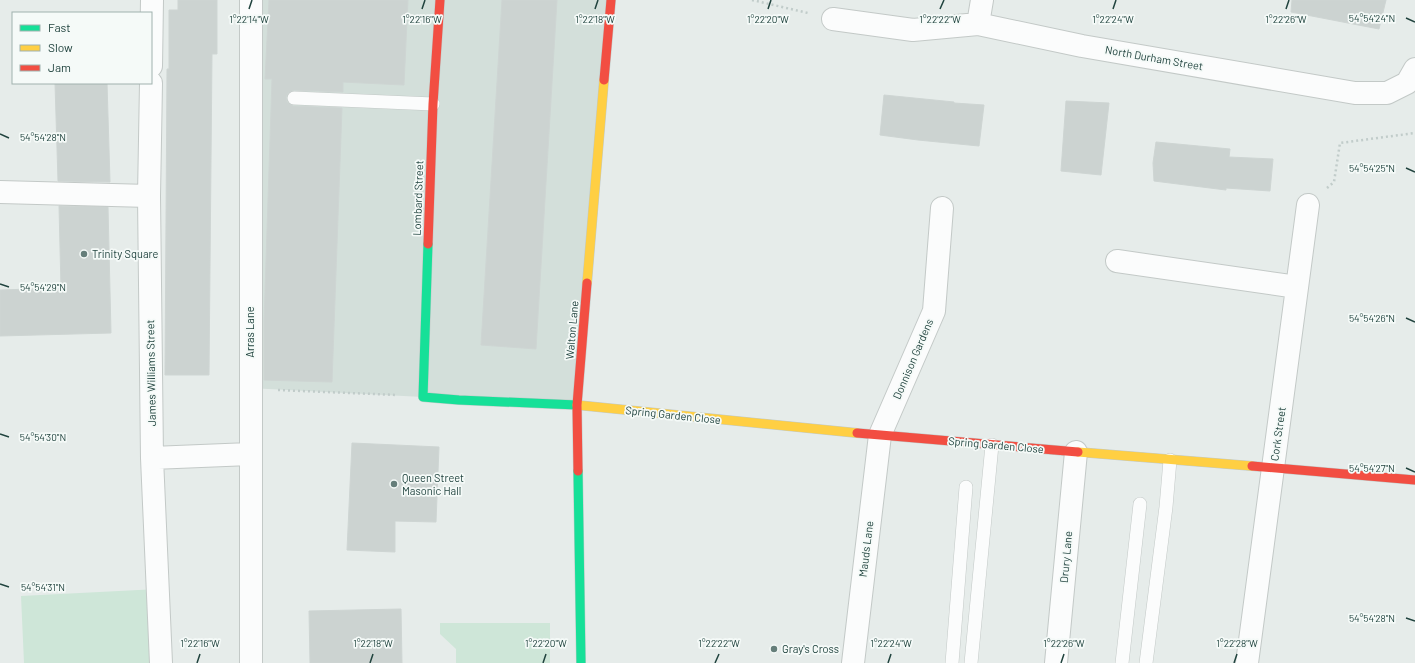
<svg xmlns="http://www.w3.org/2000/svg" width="1415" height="663" viewBox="0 0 1415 663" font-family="Barlow,sans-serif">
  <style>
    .built { fill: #d3dfda }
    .green { fill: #cee6d8 }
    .building { fill: #ccd3d1; stroke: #ced5d3 }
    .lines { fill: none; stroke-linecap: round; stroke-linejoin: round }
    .lane-casing { stroke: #c3c9c7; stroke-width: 14 }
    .street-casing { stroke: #c3c9c7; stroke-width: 24 }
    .fast-casing { stroke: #c1cac8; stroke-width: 10 }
    .slow-casing { stroke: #c1cac8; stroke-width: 10 }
    .jam-casing { stroke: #c1cac8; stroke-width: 10 }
    .path { stroke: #c1ccca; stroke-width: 2.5; stroke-dasharray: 2 3; stroke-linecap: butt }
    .lane { stroke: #fbfcfc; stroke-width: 13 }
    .street { stroke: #fbfcfc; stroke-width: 22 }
    .fast { stroke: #16e098; stroke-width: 9 }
    .slow { stroke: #ffcf43; stroke-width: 9 }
    .jam { stroke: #f24e42; stroke-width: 9 }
    .ticks { fill: none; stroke: #20433e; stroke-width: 1.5 }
    .poi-dot { fill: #657e7a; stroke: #f5faf8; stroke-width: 1.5 }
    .labels { text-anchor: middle; stroke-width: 3.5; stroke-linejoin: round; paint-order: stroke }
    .street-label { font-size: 11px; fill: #20433e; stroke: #f5faf8 }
    .poi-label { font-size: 11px; fill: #20433e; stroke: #f5faf8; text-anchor: start }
    .ticks-label { font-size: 10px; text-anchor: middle; fill: #20433e; stroke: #f5faf8; stroke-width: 3.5; stroke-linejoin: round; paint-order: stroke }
  </style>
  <rect width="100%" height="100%" fill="#e6ecea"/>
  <!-- built -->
  <path class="built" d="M 251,0 L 611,0 L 577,405 L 250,388 Z"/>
  <!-- green -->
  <path class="green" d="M 158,589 L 162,663 L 24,663 L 21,596 Z
    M 440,623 L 550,623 L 550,663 L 456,663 L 456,649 L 440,634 Z"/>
  <!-- building -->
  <path class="building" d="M 178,0 L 217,0 L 217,54 L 212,54 L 209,375 L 165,375 L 167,69 L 169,69 L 169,10 L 178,10 Z
    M 269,0 L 408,0 L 404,85 L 343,82 L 343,92 L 294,90 L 288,93 L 286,97 L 287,102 L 293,106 L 342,108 L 332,382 L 264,380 L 264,322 L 272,79 L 265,79 Z
    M 502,0 L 557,0 L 536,349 L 481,345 Z
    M 1292,0 L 1386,0 L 1379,29 L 1291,12 Z
    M 55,83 L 107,83 L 110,182 L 58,181 Z
    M 884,95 L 954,102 L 954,103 L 984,105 L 979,146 L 918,140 L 880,135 Z
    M 1066,101 L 1109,103 L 1101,175 L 1061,171 Z
    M 1156,142 L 1230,149 L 1229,157 L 1273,159 L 1270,191 L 1226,188 L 1226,190 L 1154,181 L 1153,163 Z
    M 59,206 L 108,207 L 111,333 L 0,336 L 0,290 L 61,288 Z
    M 352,443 L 439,447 L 436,522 L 395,521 L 395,552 L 347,550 Z
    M 401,609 L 402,663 L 310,663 L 309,611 Z"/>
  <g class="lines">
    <defs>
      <path id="lane" d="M 294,98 L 433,104
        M 952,663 L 966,487
        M 971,663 L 992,445
        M 1122,663 L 1140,504
        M 1146,663 L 1166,507 L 1170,460"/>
      <path id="street" d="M 982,0 L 978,24 L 1082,46 L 1355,93 L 1387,93 L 1407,83 L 1415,69
        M 833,19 L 913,30 L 978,24
        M 151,66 L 152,0
        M 151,83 L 149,196 L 152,458 L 161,663
        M 0,192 L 149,196
        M 1117,261 L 1297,287
        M 152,458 L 250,454
        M 251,663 L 251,0
        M 853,663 L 880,435 L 934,311 L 942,208
        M 1056,663 L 1076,452
        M 1247,663 L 1308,205"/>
      <path id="fast" d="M 428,244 L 423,397 L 459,400 L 577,405
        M 578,471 L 581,663"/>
      <path id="slow" d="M 587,283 L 604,80
        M 577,405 L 857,433
        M 1078,452 L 1252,466"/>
      <path id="jam" d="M 604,80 L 611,0
        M 428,244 L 433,104 L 440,0
        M 857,433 L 1078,452
        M 1252,466 L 1415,480
        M 578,471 L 577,405 L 587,283"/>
    </defs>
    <!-- lane casing -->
    <use href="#lane" class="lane-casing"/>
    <!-- street casing -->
    <use href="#street" class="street-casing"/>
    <!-- fast casing -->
    <use href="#fast" class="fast-casing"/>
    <!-- slow casing -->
    <use href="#slow" class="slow-casing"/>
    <!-- jam casing -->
    <use href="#jam" class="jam-casing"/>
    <!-- path -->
    <path class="path" d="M 752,0 L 808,13
      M 1327,188 L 1334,182 L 1340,143 L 1415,133
      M 278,390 L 397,395"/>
    <!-- lane -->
    <use href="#lane" class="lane"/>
    <!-- street -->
    <use href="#street" class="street"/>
    <!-- fast -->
    <use href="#fast" class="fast"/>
    <!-- slow -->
    <use href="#slow" class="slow"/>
    <!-- jam -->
    <use href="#jam" class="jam"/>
  </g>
  <!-- ticks -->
  <path class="ticks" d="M 249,9 L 252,0M 422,9 L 425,0M 595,9 L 598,0M 768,9 L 771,0M 940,9 L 944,0M 1113,9 L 1116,0M 1286,9 L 1289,0M 1406,18 L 1415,22M 0,134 L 9,138M 1406,168 L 1415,172M 0,284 L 9,287M 1406,318 L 1415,322M 0,434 L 9,437M 1406,468 L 1415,472M 0,584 L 9,587M 1406,618 L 1415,621M 197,663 L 200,654M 370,663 L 373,654M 543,663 L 546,654M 715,663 L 719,654M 888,663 L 891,654M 1061,663 L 1064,654M 1234,663 L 1237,654"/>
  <!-- markers -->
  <g class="poi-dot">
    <circle cx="84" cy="254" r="4"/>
    <circle cx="394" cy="484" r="4"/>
    <circle cx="774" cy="649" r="4"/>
  </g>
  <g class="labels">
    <!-- street labels -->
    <g class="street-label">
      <text transform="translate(1154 58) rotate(10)" y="4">North Durham Street</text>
      <text transform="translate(418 198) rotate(-88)" y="4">Lombard Street</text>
      <text transform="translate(572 330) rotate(-85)" y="4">Walton Lane</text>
      <text transform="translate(250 332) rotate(-90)" y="4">Arras Lane</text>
      <text transform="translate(913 359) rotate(-67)" y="4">Donnison Gardens</text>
      <text transform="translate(151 373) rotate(-91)" y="4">James Williams Street</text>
      <text transform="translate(673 415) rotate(6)" y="4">Spring Garden Close</text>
      <text transform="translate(1278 434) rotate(-82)" y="4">Cork Street</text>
      <text transform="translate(996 445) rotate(5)" y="4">Spring Garden Close</text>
      <text transform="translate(866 549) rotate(-83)" y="4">Mauds Lane</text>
      <text transform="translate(1066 557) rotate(-85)" y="4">Drury Lane</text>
    </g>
    <!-- poi labels -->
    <g class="poi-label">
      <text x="92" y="258">Trinity Square</text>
      <text x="402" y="482">Queen Street<tspan x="402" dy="13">Masonic Hall</tspan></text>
      <text x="782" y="653">Gray's Cross</text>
    </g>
  </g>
  <g class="ticks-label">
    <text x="1372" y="22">54°54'24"N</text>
    <text x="249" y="23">1°22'14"W</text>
    <text x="422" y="23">1°22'16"W</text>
    <text x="595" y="23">1°22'18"W</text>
    <text x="768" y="23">1°22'20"W</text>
    <text x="940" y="23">1°22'22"W</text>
    <text x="1113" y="23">1°22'24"W</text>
    <text x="1286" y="23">1°22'26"W</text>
    <text x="43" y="141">54°54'28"N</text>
    <text x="1372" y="172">54°54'25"N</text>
    <text x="43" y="291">54°54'29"N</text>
    <text x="1372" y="322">54°54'26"N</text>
    <text x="43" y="441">54°54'30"N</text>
    <text x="1372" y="472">54°54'27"N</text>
    <text x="43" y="591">54°54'31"N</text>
    <text x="1372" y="622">54°54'28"N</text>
    <text x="200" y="647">1°22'16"W</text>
    <text x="373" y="647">1°22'18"W</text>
    <text x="546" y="647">1°22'20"W</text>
    <text x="719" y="647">1°22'22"W</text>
    <text x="891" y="647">1°22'24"W</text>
    <text x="1064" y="647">1°22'26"W</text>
    <text x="1237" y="647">1°22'28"W</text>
  </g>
  <!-- legend -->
  <rect x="12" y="12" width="140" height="72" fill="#f5faf8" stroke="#a0b1ae"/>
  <rect x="20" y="25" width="20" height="6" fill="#16e098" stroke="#a0b1ae"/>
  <text x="48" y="32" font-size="12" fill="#20433e">Fast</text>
  <rect x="20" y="45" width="20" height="6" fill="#ffcf43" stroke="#a0b1ae"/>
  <text x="48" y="52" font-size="12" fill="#20433e">Slow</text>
  <rect x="20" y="65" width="20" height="6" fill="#f24e42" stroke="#a0b1ae"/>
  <text x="48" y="72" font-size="12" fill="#20433e">Jam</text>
</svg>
